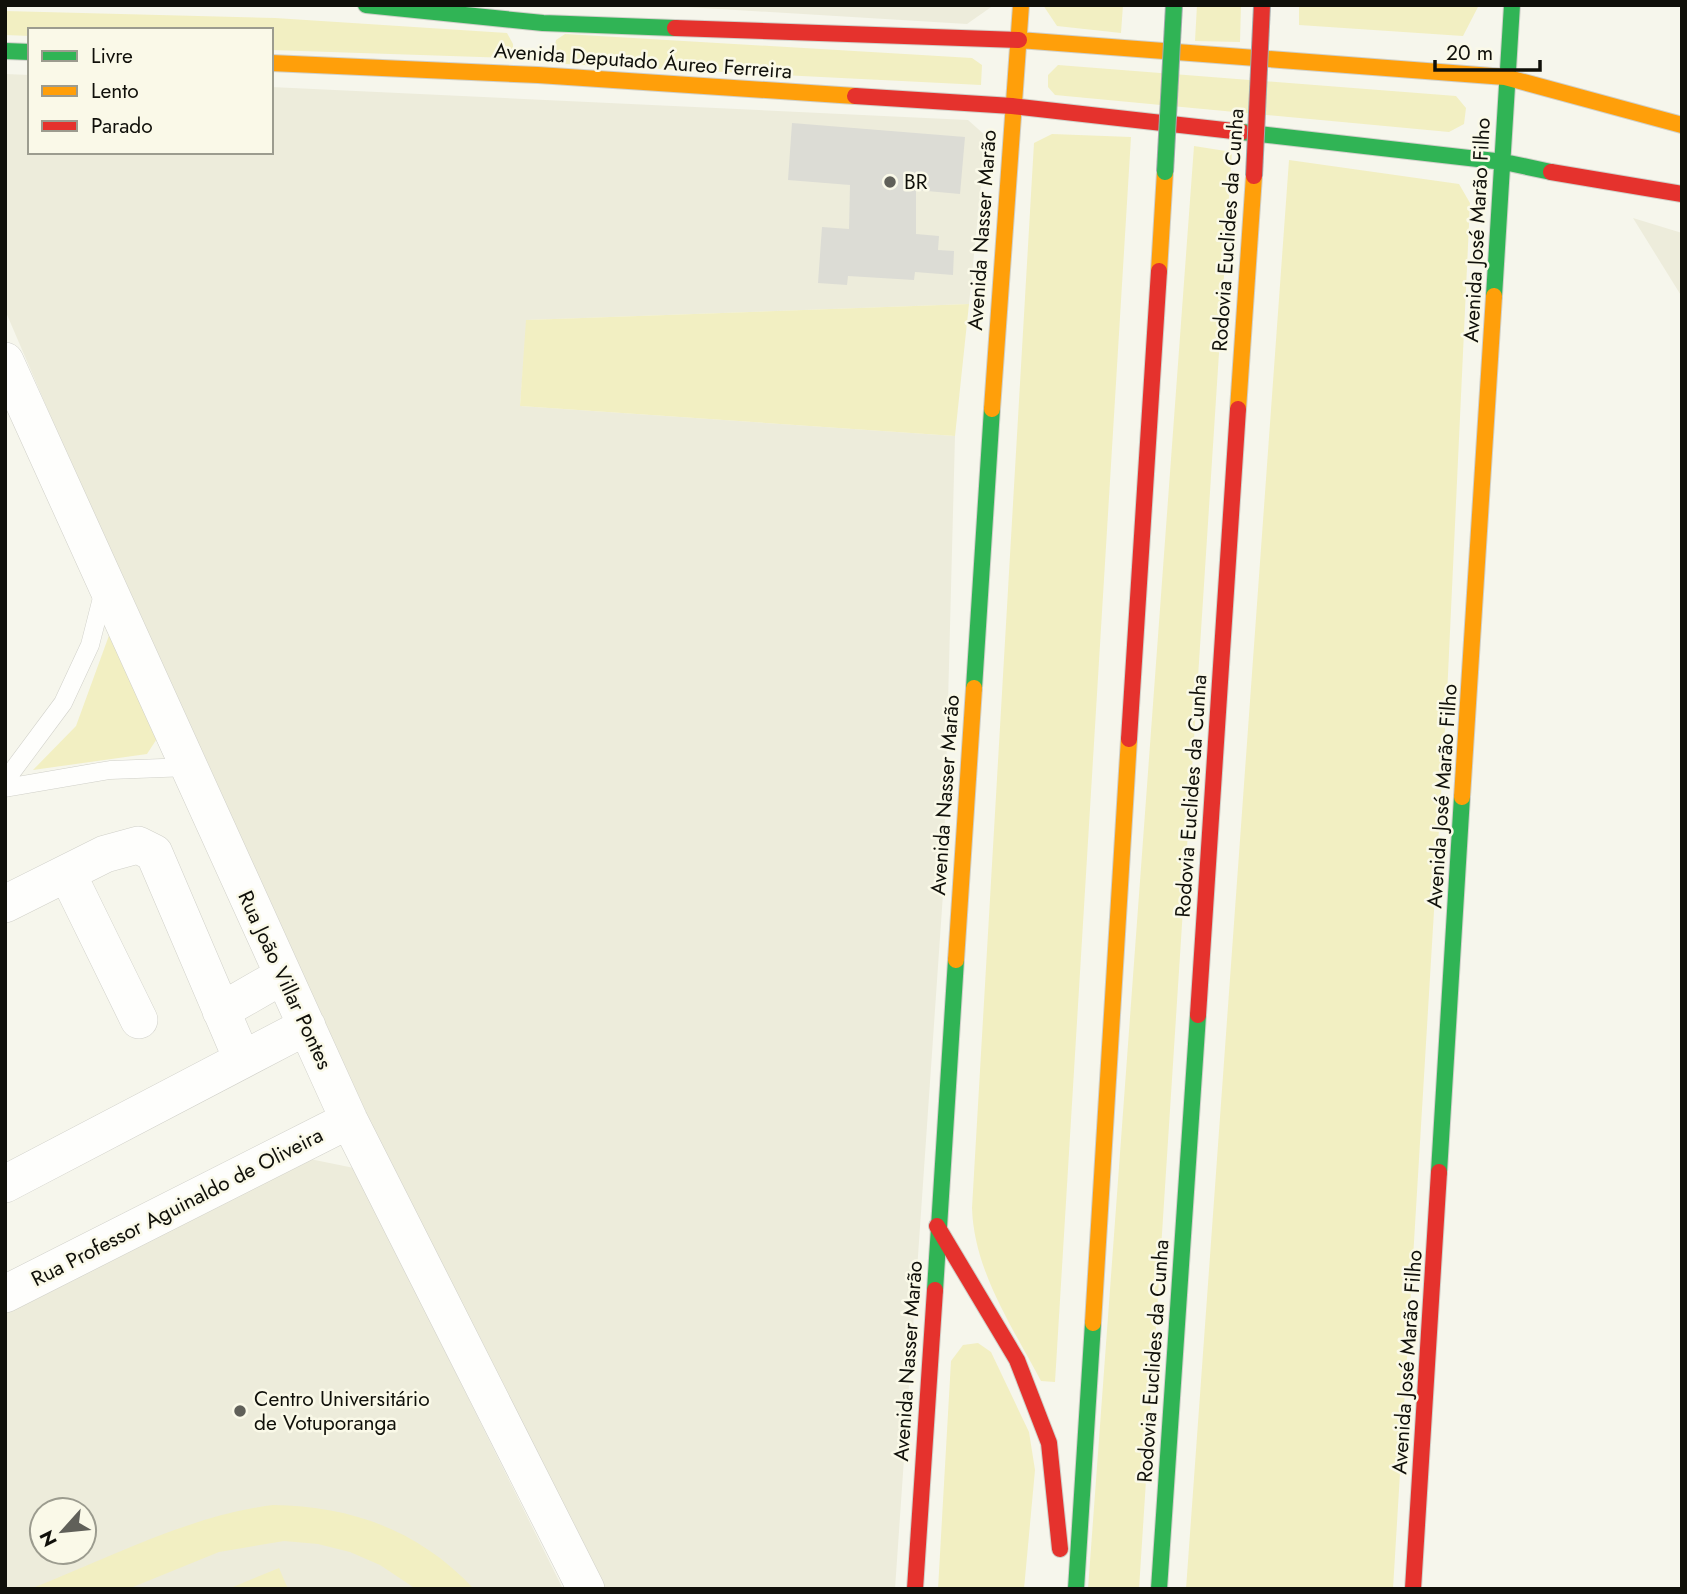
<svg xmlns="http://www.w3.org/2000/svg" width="1687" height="1594" viewBox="0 0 1687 1594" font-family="Jost,sans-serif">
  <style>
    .built { fill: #edecdb; fill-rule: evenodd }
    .green { fill: #f2efc2 }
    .building { fill: #dcdcd5 }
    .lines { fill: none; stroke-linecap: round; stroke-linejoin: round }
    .lane-casing { stroke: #d0d0c9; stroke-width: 19 }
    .street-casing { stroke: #d0d0c9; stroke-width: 38 }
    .fast-casing { stroke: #d0d0c9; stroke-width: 18 }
    .slow-casing { stroke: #d0d0c9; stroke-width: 18 }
    .jam-casing { stroke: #d0d0c9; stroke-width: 18 }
    .lane { stroke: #fefefc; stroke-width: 18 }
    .street { stroke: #fefefc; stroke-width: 37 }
    .fast { stroke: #30b455; stroke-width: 16 }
    .slow { stroke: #ff9f0a; stroke-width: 16 }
    .jam { stroke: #e5322d; stroke-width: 16 }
    .fast-bridge-casing { stroke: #a4abac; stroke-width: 18; stroke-linecap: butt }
    .jam-bridge-casing { stroke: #a4abac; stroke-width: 18; stroke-linecap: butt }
    .fast-bridge { stroke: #30b455; stroke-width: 16 }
    .jam-bridge { stroke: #e5322d; stroke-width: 16 }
    .poi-dot { fill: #606059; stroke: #faf9e8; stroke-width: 2.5 }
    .labels { text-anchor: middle; stroke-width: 5; stroke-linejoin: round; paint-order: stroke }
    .street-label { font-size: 21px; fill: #10100a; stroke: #faf9e8 }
    .poi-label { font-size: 21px; fill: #10100a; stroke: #faf9e8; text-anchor: start }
  </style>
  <rect width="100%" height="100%" fill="#f6f6ec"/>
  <!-- built -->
  <path class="built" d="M 654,5 L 994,5 L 967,24 Z
    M 5,74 L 30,75 L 30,152 L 271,152 L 271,87 L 968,120 L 986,136 L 969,304 L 527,320 L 520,406 L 955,436 L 943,894 L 895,1589 L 602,1589 L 362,1116 L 207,761 L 120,578 L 5,310 Z
    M 1633,218 L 1682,233 L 1682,297 Z
    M 305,1158 L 354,1168 L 563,1589 L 5,1589 L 5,1311 ZM 42,1510 L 84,1510 L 84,1552 L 42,1552 Z"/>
  <!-- green -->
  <path class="green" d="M 1043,5 L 1123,5 L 1121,33 L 1057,26 Z
    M 1197,5 L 1241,5 L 1240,42 L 1195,41 Z
    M 1299,5 L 1479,5 L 1463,36 L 1299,25 Z
    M 5,11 L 275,18 L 507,33 L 513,44 L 513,58 L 271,50 L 271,30 L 30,30 L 30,36 L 5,35 Z
    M 565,34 L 972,58 L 982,65 L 981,85 L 564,64 L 554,51 L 556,40 Z
    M 1058,65 L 1456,96 L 1466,108 L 1464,124 L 1449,132 L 1055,95 L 1048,87 L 1048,75 Z
    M 1052,134 L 1131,137 L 1055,1382 L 1041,1381 C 1012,1326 974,1271 972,1208 L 1034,143 Z
    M 1194,146 L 1232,152 L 1139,1589 L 1088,1589 Z
    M 1289,160 L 1459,184 L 1470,203 L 1447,696 L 1393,1589 L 1186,1589 Z
    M 969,304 L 955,436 L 520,406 L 526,320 Z
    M 111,630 L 160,734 L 147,754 L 33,770 L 76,726 Z
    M 978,1343 L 991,1352 L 1029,1432 L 1035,1470 L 1024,1589 L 938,1589 L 951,1361 L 963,1345 Z
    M 273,1505 C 351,1506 419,1530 474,1589 L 416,1589 L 380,1565 L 350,1552 L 318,1544 L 284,1541 L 219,1552 L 128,1589 L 30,1589 C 109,1558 188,1516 273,1505 Z
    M 279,1568 L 288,1589 L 228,1589 Z"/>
  <!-- building -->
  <path class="building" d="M 792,123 L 965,137 L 960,194 L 916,190 L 916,234 L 939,236 L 938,250 L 954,251 L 953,275 L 915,272 L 914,280 L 848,276 L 847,285 L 818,283 L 822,227 L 849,229 L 850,185 L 788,180 Z"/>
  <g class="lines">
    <defs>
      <path id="lane" d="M 5,781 L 63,703 L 90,645 L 104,590
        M 5,788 L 110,770 L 189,767"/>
      <path id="street" d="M 5,361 L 349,1120 L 586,1589
        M 67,873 L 139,1020
        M 5,904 L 105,854 L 138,845 L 154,853 L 242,1059
        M 221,1011 L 282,976
        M 5,1184 L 307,1026
        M 5,1294 L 349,1120"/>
      <path id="fast" d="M 366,5 L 543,23 L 675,28
        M 5,51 L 30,52
        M 1242,132 L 1504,162 L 1551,172
        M 1494,296 L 1512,5
        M 974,688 L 992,409
        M 1439,1172 L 1462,797
        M 935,1290 L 956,960
        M 1076,1589 L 1093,1323
        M 1159,1589 L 1198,1015"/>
      <path id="slow" d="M 1019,40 L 1505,77 L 1682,125
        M 271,63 L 538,75 L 855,96
        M 1159,271 L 1165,172
        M 992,409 L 1021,5
        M 1238,409 L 1254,176
        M 1462,797 L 1494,296
        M 956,960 L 974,688
        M 1093,1323 L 1129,739"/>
      <path id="jam" d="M 675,28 L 1019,40
        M 855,96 L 1012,106 L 1242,132
        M 1551,172 L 1682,194
        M 1129,739 L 1159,271
        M 1198,1015 L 1238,409
        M 937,1226 L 1017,1360 L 1049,1443 L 1060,1549
        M 915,1589 L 935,1290
        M 1413,1589 L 1439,1172"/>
    </defs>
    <!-- lane casing -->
    <use href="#lane" class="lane-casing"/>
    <!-- street casing -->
    <use href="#street" class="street-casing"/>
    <!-- fast casing -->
    <use href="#fast" class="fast-casing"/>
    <!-- slow casing -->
    <use href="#slow" class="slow-casing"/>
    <!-- jam casing -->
    <use href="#jam" class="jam-casing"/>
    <!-- lane -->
    <use href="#lane" class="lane"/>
    <!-- street -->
    <use href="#street" class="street"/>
    <!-- fast -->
    <use href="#fast" class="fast"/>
    <!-- slow -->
    <use href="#slow" class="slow"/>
    <!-- jam -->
    <use href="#jam" class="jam"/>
    <defs>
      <path id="fast-bridge" d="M 1165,172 L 1174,5"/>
      <path id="jam-bridge" d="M 1254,176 L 1262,5"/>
    </defs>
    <!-- fast-bridge casing -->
    <use href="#fast-bridge" class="fast-bridge-casing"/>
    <!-- jam-bridge casing -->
    <use href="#jam-bridge" class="jam-bridge-casing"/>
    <!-- fast-bridge -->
    <use href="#fast-bridge" class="fast-bridge"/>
    <!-- jam-bridge -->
    <use href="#jam-bridge" class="jam-bridge"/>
  </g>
  <!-- markers -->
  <g class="poi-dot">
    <circle cx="890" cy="182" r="7"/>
    <circle cx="240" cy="1411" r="7"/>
  </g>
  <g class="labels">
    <!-- street labels -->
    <g class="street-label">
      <text transform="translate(643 61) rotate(4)" y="7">Avenida Deputado Áureo Ferreira</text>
      <text transform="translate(982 230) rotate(-86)" y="7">Avenida Nasser Marão</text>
      <text transform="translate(1228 230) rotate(-86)" y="7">Rodovia Euclides da Cunha</text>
      <text transform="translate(1477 230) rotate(-87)" y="7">Avenida José Marão Filho</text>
      <text transform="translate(945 795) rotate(-86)" y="7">Avenida Nasser Marão</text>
      <text transform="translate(1191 796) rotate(-86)" y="7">Rodovia Euclides da Cunha</text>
      <text transform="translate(1442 796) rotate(-86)" y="7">Avenida José Marão Filho</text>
      <text transform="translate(285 980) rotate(65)" y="7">Rua João Villar Pontes</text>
      <text transform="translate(177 1207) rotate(-27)" y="7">Rua Professor Aguinaldo de Oliveira</text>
      <text transform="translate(908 1361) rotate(-86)" y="7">Avenida Nasser Marão</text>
      <text transform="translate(1153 1361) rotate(-86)" y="7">Rodovia Euclides da Cunha</text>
      <text transform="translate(1407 1362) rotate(-86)" y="7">Avenida José Marão Filho</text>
    </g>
    <!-- poi labels -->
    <g class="poi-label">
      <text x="904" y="189">BR</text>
      <text x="254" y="1406">Centro Universitário<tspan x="254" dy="24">de Votuporanga</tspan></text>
    </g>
  </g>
  <!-- border -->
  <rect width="1687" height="1594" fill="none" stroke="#10100a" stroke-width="14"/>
  <!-- legend -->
  <rect x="28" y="28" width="245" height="126" fill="#faf9e8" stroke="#9c9c8f" stroke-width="2"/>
  <rect x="42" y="51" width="35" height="10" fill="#30b455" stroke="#9c9c8f" stroke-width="2"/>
  <text x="91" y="63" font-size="21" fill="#10100a">Livre</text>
  <rect x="42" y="86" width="35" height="10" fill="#ff9f0a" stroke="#9c9c8f" stroke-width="2"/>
  <text x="91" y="98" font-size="21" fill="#10100a">Lento</text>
  <rect x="42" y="121" width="35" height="10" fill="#e5322d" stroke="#9c9c8f" stroke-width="2"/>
  <text x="91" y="133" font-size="21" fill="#10100a">Parado</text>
  <!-- north arrow -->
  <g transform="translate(63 1531) rotate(243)"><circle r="33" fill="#faf9e8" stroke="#9c9c8f" stroke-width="2"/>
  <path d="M0-5L12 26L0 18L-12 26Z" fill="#606059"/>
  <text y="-10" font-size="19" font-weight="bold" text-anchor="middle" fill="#10100a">N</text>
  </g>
  <!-- scale -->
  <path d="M1435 60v10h105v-10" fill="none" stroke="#10100a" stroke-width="3.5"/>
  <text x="1446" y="60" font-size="21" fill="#10100a" stroke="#faf9e8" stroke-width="5" paint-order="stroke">20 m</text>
</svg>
